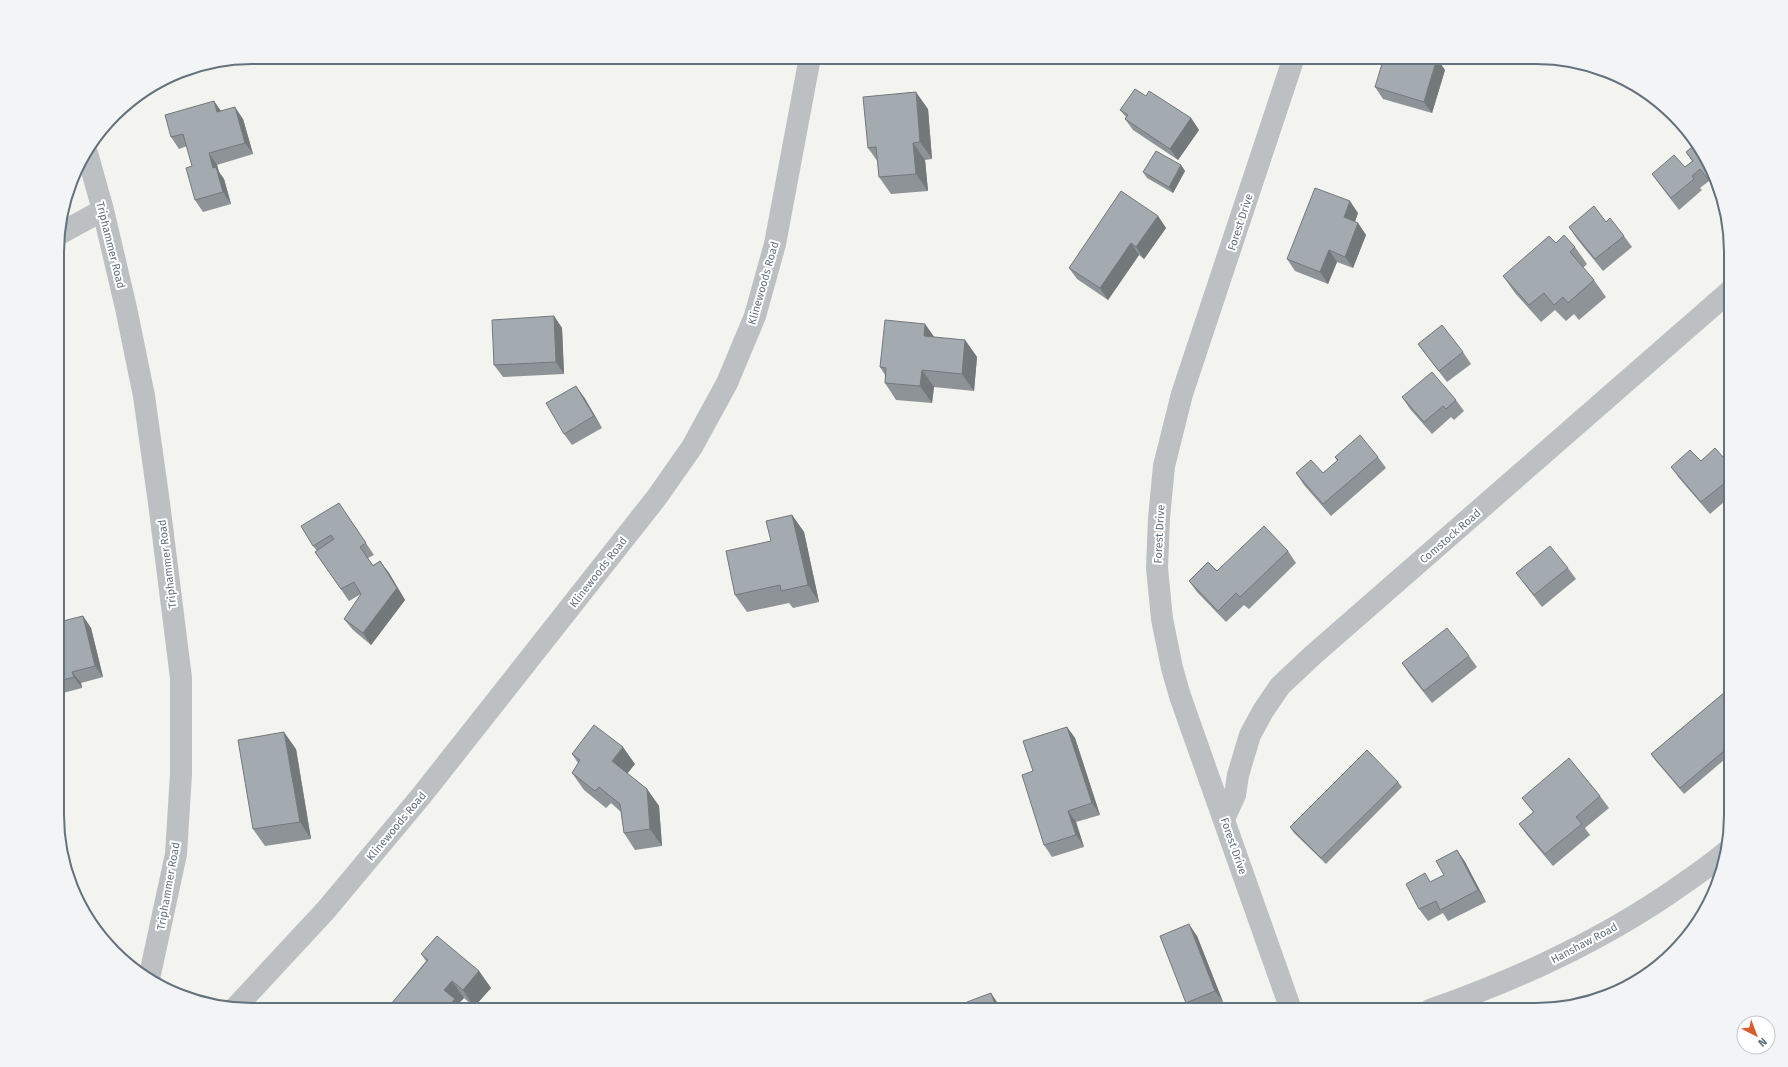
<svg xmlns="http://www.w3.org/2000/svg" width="1788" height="1067" viewBox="0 0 1788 1067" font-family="'Fira Sans',sans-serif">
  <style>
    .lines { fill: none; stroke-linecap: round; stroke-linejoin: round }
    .minor { stroke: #bcc0c3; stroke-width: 22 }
    .wall { fill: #8d9397 }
    .shaded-wall { fill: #73787b }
    .building { fill: #a4abb0; stroke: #73787b }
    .labels { text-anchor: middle; stroke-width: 4; stroke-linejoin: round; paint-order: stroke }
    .street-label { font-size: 11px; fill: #64727e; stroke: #fff }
    .rim { fill: none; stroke: #64727e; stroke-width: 2 }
  </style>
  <rect width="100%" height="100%" fill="#f3f3ef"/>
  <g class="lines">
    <!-- minor -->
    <path class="minor" d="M 87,153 L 103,210 L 126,308 L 144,396 L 159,503 L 181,678 L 181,774 L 176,854 L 149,979
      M 59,234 L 103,210
      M 1224,819 L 1235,795 L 1238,775 L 1250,735 L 1263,711 L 1280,686 L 1313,655 L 1731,290
      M 235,1008 L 326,910 L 422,795 L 657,497 L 692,447 L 727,383 L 755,316 L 775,244 L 810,57
      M 1291,1010 L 1180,696 L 1172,668 L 1162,619 L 1157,568 L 1159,518 L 1164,466 L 1182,394 L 1294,57
      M 1430,1010 C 1513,981 1594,944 1667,895 C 1687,881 1707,868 1726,852"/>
  </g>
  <!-- wall -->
  <path class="wall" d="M 1025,57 L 1033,57 L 1031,61 Z
    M 1445,70 L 1432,113 L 1383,99 L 1375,87 Z
    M 214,101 L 221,111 L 243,119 L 253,154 L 217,165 L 219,172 L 224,179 L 231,204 L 203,212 L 195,200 L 192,166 L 187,146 L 179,149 L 171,137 Z
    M 928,109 L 932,159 L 925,160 L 928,191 L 891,194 L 879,177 L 878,162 L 868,148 Z
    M 1120,110 L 1191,118 L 1199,130 L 1178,160 L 1133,130 L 1125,119 L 1126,117 Z
    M 1698,144 L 1719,186 L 1716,189 L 1709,181 L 1700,188 L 1702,190 L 1679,210 L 1660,185 L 1652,174 L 1685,167 L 1692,161 L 1686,152 Z
    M 1181,165 L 1185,171 L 1173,193 L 1147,178 L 1143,172 Z
    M 1358,213 L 1355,222 L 1358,223 L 1366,235 L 1353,268 L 1337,262 L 1328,284 L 1295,271 L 1287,259 Z
    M 1158,216 L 1166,228 L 1144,259 L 1139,255 L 1108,300 L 1077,279 L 1069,268 Z
    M 1606,222 L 1624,236 L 1632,247 L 1603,271 L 1577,239 L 1569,227 Z
    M 1556,243 L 1575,247 L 1587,264 L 1583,268 L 1594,280 L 1606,297 L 1579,320 L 1574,314 L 1566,321 L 1555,310 L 1541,322 L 1515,293 L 1503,276 Z
    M 554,316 L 562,328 L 564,374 L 503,377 L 494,365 Z
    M 925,324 L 934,337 L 965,340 L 977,357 L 974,391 L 934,387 L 932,403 L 896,400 L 885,383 L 885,375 L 880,367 Z
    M 1418,344 L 1463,352 L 1471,364 L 1447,382 L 1426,355 Z
    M 584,397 L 602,428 L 572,445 L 564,434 Z
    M 1402,397 L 1456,400 L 1464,411 L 1454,420 L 1451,417 L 1432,434 L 1410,409 Z
    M 1731,451 L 1731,496 L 1710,514 L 1679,478 L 1671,467 L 1723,457 Z
    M 1335,457 L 1378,457 L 1386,468 L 1331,516 L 1304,485 L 1296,473 L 1323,473 L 1337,461 Z
    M 347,515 L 374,555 L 368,558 L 373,565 L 380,561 L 389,573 L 405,600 L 371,645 L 353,630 L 344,619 L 361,594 L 349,601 L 315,552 L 317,551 L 313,546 Z
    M 792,515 L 804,532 L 819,602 L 793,608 L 789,603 L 747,612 L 735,595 L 771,541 Z
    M 1288,551 L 1296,563 L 1249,609 L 1244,605 L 1226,622 L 1197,592 L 1189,581 L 1217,571 Z
    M 1568,568 L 1576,579 L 1542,607 L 1516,573 Z
    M 83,616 L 91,628 L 103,677 L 81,683 L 82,688 L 59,694 L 59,622 Z
    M 1469,656 L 1477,667 L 1432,703 L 1410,675 L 1402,663 Z
    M 1731,687 L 1731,754 L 1684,794 L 1655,760 L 1651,754 Z
    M 1067,727 L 1075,738 L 1100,815 L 1076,822 L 1084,847 L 1052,857 L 1044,845 L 1033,771 Z
    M 296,749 L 311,839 L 265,846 L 253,829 Z
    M 572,754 L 635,764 L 627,773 L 647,789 L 659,806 L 662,846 L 635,850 L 624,833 L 621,812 L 611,803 L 606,808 L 584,790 L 572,773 L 578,763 Z
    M 1398,782 L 1402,787 L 1326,864 L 1294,833 L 1290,827 Z
    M 1600,796 L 1609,808 L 1585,828 L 1590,835 L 1553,866 L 1527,835 L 1519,824 L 1533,812 L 1522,798 Z
    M 1457,850 L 1465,862 L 1486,902 L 1448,921 L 1443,913 L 1428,921 L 1419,909 L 1431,882 L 1444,875 Z
    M 1197,936 L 1223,1002 L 1206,1010 L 1191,1010 L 1186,1003 Z
    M 421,954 L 479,971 L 491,988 L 474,1007 L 464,998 L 458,1004 L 462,1010 L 386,1010 L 426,961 Z"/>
  <!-- shaded-wall -->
  <path class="shaded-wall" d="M 1028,57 L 1033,57 L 1031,61 Z
    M 1437,58 L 1445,70 L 1432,113 L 1424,102 Z
    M 916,92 L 928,109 L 932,159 L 920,142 Z
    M 214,101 L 222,113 L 217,112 Z
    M 235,107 L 243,119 L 253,154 L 245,143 Z
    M 1191,118 L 1199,130 L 1178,160 L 1170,149 Z
    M 913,143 L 925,160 L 928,191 L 916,174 Z
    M 209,153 L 217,165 L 219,172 L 224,179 L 231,204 L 223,192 L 213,168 Z
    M 1181,165 L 1185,171 L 1173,193 L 1169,187 Z
    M 1350,201 L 1358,213 L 1352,229 L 1344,217 Z
    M 1158,216 L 1166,228 L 1144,259 L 1136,247 Z
    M 1358,223 L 1366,235 L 1353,268 L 1345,257 Z
    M 1131,243 L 1139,255 L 1108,300 L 1100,288 Z
    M 1329,250 L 1337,262 L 1328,284 L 1320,272 Z
    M 554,316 L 562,328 L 564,374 L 556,362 Z
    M 925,324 L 937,341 L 924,336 Z
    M 965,340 L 977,357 L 974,391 L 962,374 Z
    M 922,370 L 934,387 L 932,403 L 920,386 Z
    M 576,386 L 584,397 L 602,428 L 594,416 Z
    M 792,515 L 804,532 L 819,602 L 808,585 Z
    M 380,561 L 389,573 L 405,600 L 371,645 L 363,633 Z
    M 83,616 L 91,628 L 103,677 L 95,666 Z
    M 72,672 L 81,683 L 82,688 L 74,677 Z
    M 1067,727 L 1075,738 L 1100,815 L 1092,803 Z
    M 284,732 L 296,749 L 311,839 L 300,822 Z
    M 623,747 L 635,764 L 624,778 L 612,761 Z
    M 647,789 L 659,806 L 662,846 L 650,829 Z
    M 1068,811 L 1076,822 L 1084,847 L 1076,835 Z
    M 1457,850 L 1465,862 L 1486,902 L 1478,890 Z
    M 1189,924 L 1197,936 L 1223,1002 L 1215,991 Z
    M 479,971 L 491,988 L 474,1007 L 463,990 Z
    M 452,981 L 464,998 L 458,1004 L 462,1010 L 445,1010 L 444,990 Z
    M 991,993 L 999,1005 L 1001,1010 L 997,1010 Z
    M 431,1006 L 434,1010 L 427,1010 Z"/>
  <!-- building -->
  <path class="building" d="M 1384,57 L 1433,57 L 1437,58 L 1424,102 L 1375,87 Z
    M 1135,89 L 1146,96 L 1149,91 L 1191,118 L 1170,149 L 1125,119 L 1128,115 L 1120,110 Z
    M 916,92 L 920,142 L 913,143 L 916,174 L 879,177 L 876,147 L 868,148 L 863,97 Z
    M 214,101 L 217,112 L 235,107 L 245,143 L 209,153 L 213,168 L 216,167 L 223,192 L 195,200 L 186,168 L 192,166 L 183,134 L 171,137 L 165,115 Z
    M 1697,143 L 1713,173 L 1707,178 L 1700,169 L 1692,176 L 1694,179 L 1671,198 L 1652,174 L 1674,155 L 1685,167 L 1693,161 L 1686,152 Z
    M 1156,151 L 1181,165 L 1169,187 L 1143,172 Z
    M 1315,188 L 1350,201 L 1344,217 L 1358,223 L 1345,257 L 1329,250 L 1320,272 L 1287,259 Z
    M 1121,191 L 1158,216 L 1136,247 L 1131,243 L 1100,288 L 1069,268 Z
    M 1594,206 L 1606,222 L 1610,218 L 1624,236 L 1595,259 L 1569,227 Z
    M 1564,235 L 1575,247 L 1570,252 L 1594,280 L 1568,303 L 1563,297 L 1554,305 L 1544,293 L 1529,305 L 1503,276 L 1549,236 L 1556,243 Z
    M 554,316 L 556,362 L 494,365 L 492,320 Z
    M 885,320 L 925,324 L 924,336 L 965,340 L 962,374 L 922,370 L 920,386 L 885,383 L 886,368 L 880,367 Z
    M 1442,325 L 1463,352 L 1439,371 L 1418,344 Z
    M 1432,372 L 1456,400 L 1446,409 L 1443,406 L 1424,422 L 1402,397 Z
    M 576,386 L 594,416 L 564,434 L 546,403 Z
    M 1360,435 L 1378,457 L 1323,504 L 1296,473 L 1311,460 L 1323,473 L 1338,460 L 1335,457 Z
    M 1715,448 L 1723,457 L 1731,451 L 1731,478 L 1701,502 L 1671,467 L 1690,450 L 1701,461 Z
    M 339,503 L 366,543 L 360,547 L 373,566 L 380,561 L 397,588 L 363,633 L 344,619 L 361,594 L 354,582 L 341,589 L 315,552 L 334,539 L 331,535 L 313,546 L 301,526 Z
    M 792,515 L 808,585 L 781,591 L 780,585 L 735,595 L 726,551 L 771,541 L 766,521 Z
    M 1264,526 L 1288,551 L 1240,597 L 1236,593 L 1218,611 L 1189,581 L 1208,562 L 1217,571 Z
    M 1550,546 L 1568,568 L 1534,595 L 1516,573 Z
    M 83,616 L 95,666 L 72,672 L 74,677 L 59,681 L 59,622 Z
    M 1447,628 L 1469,656 L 1424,691 L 1402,663 Z
    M 1731,687 L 1731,745 L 1680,788 L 1651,754 Z
    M 594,725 L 623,747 L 612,761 L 647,789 L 650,829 L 624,833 L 620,804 L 599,787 L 595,791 L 572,773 L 580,760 L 572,754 Z
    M 1067,727 L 1092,803 L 1068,811 L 1076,835 L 1044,845 L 1022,775 L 1033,771 L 1023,741 Z
    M 284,732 L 300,822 L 253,829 L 238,740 Z
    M 1367,750 L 1398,782 L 1321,858 L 1290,827 Z
    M 1569,758 L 1600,796 L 1576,817 L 1582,824 L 1545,854 L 1519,824 L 1534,812 L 1522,798 Z
    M 1457,850 L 1478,890 L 1440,910 L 1436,901 L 1419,909 L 1406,884 L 1425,873 L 1430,882 L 1444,875 L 1436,861 Z
    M 1189,924 L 1215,991 L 1186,1003 L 1160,936 Z
    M 437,936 L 479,971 L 463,990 L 452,981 L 444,990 L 455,999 L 445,1010 L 436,1010 L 431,1006 L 427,1010 L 386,1010 L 428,960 L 421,954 Z
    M 991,993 L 997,1010 L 970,1010 L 967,1002 Z"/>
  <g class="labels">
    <!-- street labels -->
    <g class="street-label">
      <text transform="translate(1240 222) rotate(-72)" y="4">Forest Drive</text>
      <text transform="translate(111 245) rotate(76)" y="4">Triphammer Road</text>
      <text transform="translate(763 283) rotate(-74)" y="4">Klinewoods Road</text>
      <text transform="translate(1159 534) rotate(-87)" y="4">Forest Drive</text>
      <text transform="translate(1450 536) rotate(-41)" y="4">Comstock Road</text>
      <text transform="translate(167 564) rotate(-97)" y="4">Triphammer Road</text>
      <text transform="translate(598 572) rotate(-52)" y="4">Klinewoods Road</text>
      <text transform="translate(396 826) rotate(-50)" y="4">Klinewoods Road</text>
      <text transform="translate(1234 846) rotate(71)" y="4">Forest Drive</text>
      <text transform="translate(168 886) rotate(-80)" y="4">Triphammer Road</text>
      <text transform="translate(1584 943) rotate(-28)" y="4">Hanshaw Road</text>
    </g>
  </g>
  <!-- crop -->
  <path d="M0 0H1788V1067H0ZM252 64H1536A188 188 0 0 1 1724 252V815A188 188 0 0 1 1536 1003H252A188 188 0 0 1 64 815V252A188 188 0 0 1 252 64Z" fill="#f3f4f5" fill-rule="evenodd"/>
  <path class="rim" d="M252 64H1536A188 188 0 0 1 1724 252V815A188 188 0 0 1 1536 1003H252A188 188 0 0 1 64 815V252A188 188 0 0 1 252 64Z"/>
  <!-- north arrow -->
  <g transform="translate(1756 1035) rotate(138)"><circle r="19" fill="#ffffff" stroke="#c1c7cb"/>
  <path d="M0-3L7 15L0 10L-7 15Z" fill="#d55d2e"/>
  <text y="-6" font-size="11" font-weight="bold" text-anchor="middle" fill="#64727e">N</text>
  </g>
</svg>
